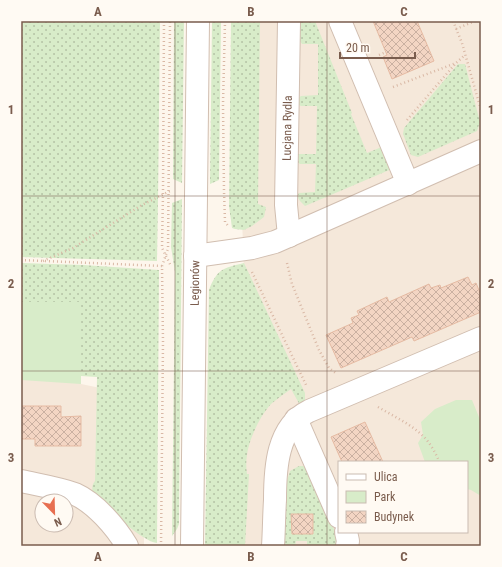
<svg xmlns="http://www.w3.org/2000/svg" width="502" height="567" viewBox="0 0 502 567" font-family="'Roboto Condensed',sans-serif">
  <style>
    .residential { fill: #f5e8da; fill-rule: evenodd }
    .grass { fill: url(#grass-dots) }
    .green { fill: #d8ecc9 }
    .building { fill: url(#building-cross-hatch); stroke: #e6bba3 }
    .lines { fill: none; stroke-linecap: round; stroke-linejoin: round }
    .minor-casing { stroke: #d1beb0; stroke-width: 24 }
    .path { stroke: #d9b8a5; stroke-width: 2.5; stroke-dasharray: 1 3; stroke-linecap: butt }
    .minor { stroke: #fff; stroke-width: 22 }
    .grid { fill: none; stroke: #7a5c4d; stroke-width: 1; stroke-opacity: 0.55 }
    .labels { text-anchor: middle; stroke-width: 4; stroke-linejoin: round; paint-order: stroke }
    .street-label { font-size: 12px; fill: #7a5c4d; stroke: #fffaf3 }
    .neatline { fill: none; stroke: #7a5c4d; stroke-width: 1.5 }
    .grid-label { font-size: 13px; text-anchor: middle; font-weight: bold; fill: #7a5c4d }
  </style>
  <defs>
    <pattern id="grass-dots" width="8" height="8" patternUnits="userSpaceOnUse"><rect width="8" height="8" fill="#d8ecc9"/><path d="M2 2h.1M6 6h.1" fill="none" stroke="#b4c2a5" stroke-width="1.8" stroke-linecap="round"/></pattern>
    <pattern id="building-cross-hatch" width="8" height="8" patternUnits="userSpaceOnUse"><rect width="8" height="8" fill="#f3d5c3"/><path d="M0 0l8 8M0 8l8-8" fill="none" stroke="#cab0a1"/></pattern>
  </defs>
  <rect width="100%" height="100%" fill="#fdf6ec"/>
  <!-- residential -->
  <path class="residential" d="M 235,21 L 481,21 L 481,546 L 235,546 L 246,330 ZM 339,462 L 467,462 L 467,532 L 339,532 Z
    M 21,302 L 81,384 L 144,397 L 144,546 L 21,546 ZM 42,501 L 66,501 L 66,525 L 42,525 Z"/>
  <!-- grass -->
  <path class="grass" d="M 21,21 L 160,21 L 158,200 L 157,261 L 21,257 Z
    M 174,21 L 184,21 L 182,183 L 173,179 Z
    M 212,21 L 221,21 L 219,180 L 210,184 Z
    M 231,21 L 260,21 L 258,204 L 266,207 L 264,217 L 252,226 L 244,230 L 235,229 L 232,228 L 229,206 Z
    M 299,21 L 315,21 L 352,113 L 351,114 L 367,153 L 384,146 L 394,168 L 305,206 L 300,201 L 297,196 L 299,193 L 315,192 L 316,164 L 300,164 L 297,162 L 297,155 L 299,154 L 316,154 L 317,106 L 301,106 L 299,105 L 298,98 L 301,96 L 318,95 L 318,44 L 302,44 L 299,40 Z
    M 458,64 L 465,64 L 480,122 L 477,131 L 418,157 L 411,155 L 403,134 L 404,128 Z
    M 182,199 L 179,524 L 177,529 L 172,536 L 175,272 L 171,247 L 172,203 Z
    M 21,263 L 83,265 L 159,270 L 157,543 C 141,541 108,508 94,497 C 92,492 91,485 95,481 L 97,377 L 81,376 L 81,302 L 21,302 Z
    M 244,263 L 305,393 L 305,405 L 301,407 L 291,389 C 284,394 277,399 271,404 C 260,416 249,439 247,455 C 246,461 246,467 247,474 L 249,474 L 245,546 L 205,546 L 209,290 C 217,269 223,268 244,263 Z
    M 299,466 L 303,466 L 307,467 L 337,536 L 337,546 L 307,546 L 307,541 L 296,541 L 295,546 L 283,546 L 287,481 L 290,471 Z"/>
  <!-- green -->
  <path class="green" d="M 21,302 L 81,302 L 81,384 L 21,380 Z
    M 456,400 L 472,400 L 481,422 L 481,496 L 471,490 L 467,489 L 467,462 L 425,462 L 418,443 L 423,435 L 421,422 L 435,409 Z"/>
  <!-- building -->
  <path class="building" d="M 373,21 L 417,21 L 434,61 L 392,79 L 383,57 L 387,55 Z
    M 468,277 L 472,285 L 476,283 L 481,295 L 481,312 L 414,341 L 412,337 L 341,368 L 326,335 L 353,323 L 351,318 L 359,315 L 357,311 L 387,297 L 389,302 L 429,284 L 431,288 L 440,285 L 441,288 Z
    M 21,406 L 61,406 L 61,417 L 81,416 L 81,446 L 35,446 L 35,439 L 21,439 Z
    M 365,422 L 383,462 L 342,462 L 331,437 Z
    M 291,514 L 313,514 L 313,534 L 292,534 Z"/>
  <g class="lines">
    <defs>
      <g id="minor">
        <path d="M 340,21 L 408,184"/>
        <path id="s1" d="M 289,236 L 286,205 L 289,21"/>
        <path d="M 195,256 L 252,248 L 275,242 L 481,151"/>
        <path d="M 296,419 L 339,517"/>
        <path d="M 21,481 C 39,485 58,488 75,494 C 95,503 116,527 127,546"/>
        <path d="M 346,532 L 348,541 L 347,546"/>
        <path id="s2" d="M 192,546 L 198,21"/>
        <path d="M 273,546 C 274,531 274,515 275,500 C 275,468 277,427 309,411 L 481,338"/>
      </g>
    </defs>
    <!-- minor casing -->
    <use href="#minor" class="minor-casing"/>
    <!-- path -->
    <path class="path" d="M 164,21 L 163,194 L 162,248 L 171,266
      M 225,21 L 223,104 L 224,191 L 225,222 L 229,227
      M 453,21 L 462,43 L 481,110
      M 456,29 L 475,21
      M 379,55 L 386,52
      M 393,87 L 456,63 L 465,55
      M 407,120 L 456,63
      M 21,260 L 162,266
      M 43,261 L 73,248 L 142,205 L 170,191
      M 287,263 L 292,284 L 319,350 L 329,368 L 337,374
      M 252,272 L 307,387
      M 378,407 C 393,416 409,423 422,435 C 429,441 435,452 439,461
      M 161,546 L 163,342 L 162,266 L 168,249 L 170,21
      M 479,546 L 481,545"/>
    <!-- minor -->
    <use href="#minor" class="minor"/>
  </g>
  <!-- grid -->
  <path class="grid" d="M 175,21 L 175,546M 327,21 L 327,546M 21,196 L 481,196M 21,371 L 481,371"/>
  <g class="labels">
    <!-- street labels -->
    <g class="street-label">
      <text dy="4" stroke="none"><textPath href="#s1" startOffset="108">Lucjana Rydla</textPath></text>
      <text dy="4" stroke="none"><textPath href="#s2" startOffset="263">Legionów</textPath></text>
    </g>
  </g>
  <!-- border -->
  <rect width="502" height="567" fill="none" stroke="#fffaf3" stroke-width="44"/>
  <!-- legend -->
  <rect x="338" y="461" width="130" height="72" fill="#fffaf3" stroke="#cabbb1"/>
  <rect x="346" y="474" width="20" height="6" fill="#ffffff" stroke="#cabbb1"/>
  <text x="374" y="481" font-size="12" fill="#7a5c4d">Ulica</text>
  <rect x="346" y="491" width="20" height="12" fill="#d8ecc9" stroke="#cabbb1"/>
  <text x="374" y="501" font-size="12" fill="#7a5c4d">Park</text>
  <rect x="346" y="511" width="20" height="12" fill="url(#building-cross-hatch)" stroke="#cabbb1"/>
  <text x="374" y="521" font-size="12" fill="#7a5c4d">Budynek</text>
  <!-- north arrow -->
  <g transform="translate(54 513) rotate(157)"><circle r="19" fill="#fffaf3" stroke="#cabbb1"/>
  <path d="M0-3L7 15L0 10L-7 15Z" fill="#e76f51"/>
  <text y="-6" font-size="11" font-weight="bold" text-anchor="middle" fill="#7a5c4d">N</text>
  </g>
  <!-- scale -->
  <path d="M340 52v6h75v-6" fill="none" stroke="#7a5c4d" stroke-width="2"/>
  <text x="346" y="52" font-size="12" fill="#7a5c4d" stroke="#fffaf3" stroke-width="3" paint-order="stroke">20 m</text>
  <rect x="22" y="22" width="458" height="523" class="neatline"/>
  <g class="grid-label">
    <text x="98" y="16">A</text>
    <text x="251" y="16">B</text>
    <text x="404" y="16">C</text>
    <text x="11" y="114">1</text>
    <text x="491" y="114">1</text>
    <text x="11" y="288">2</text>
    <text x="491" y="288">2</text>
    <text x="11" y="462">3</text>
    <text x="491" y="462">3</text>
    <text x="98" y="561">A</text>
    <text x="251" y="561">B</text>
    <text x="404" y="561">C</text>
  </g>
</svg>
